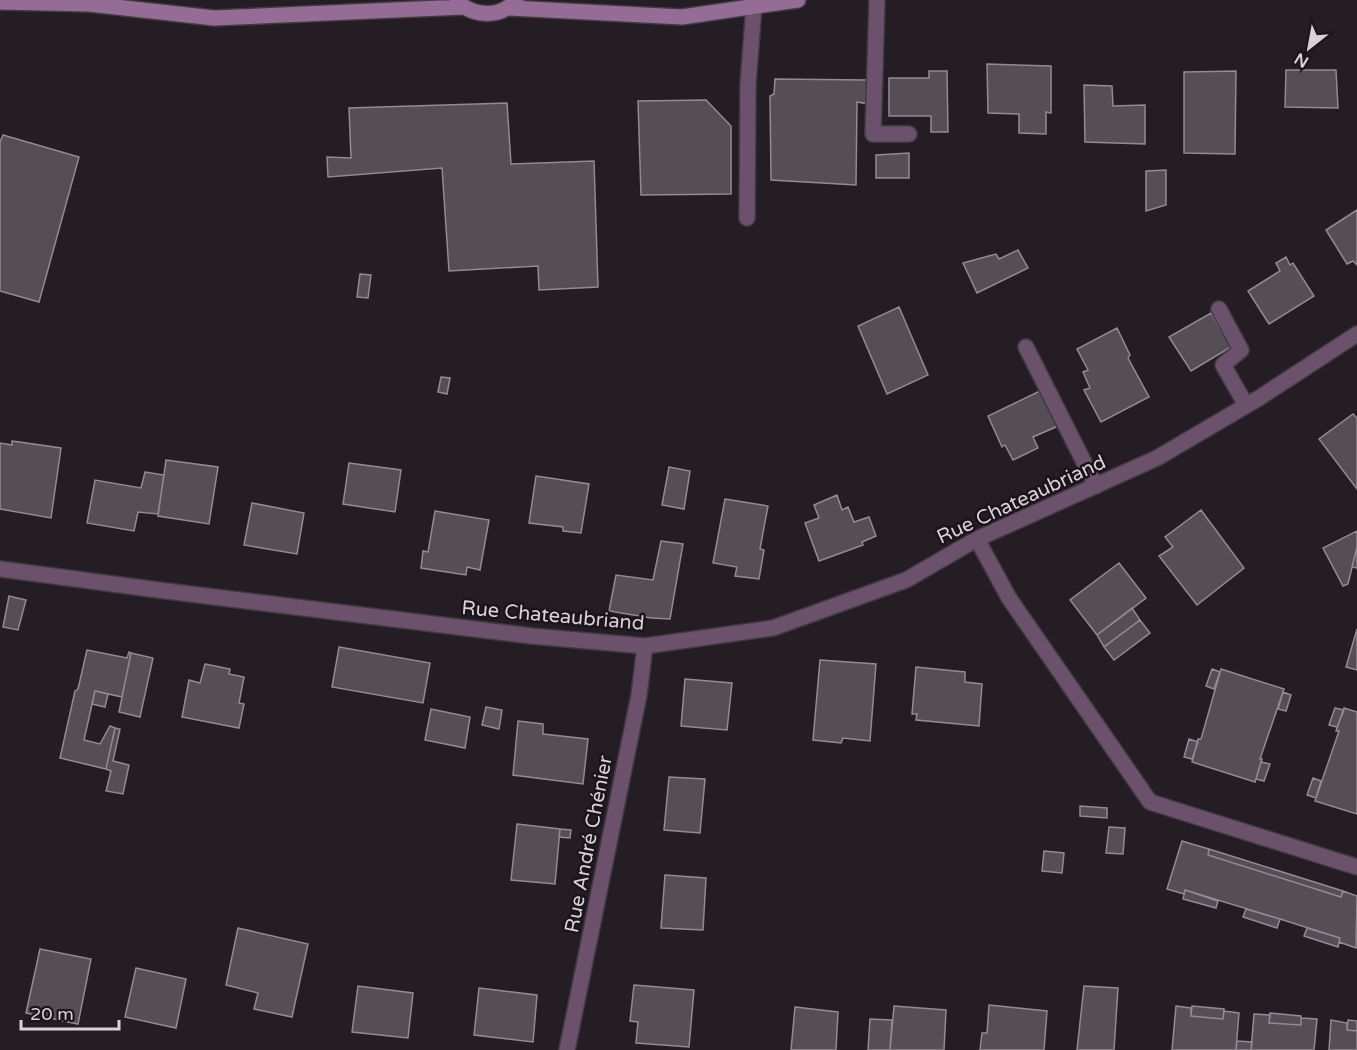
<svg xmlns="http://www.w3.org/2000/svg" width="1357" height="1050" viewBox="0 0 1357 1050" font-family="'Varela Round',sans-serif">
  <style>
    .building { fill: #564e55; stroke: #938a93; stroke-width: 1.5 }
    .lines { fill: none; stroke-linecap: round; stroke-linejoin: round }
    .lane-casing { stroke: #413a41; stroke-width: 18 }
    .street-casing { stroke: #413a41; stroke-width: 18 }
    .secondary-casing { stroke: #413a41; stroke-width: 18 }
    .lane { stroke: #6b516b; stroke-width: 15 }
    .street { stroke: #6b516b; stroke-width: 15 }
    .secondary { stroke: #956c95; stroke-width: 15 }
    .labels { text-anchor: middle; stroke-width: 5; stroke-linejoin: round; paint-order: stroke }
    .street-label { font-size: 20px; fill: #d8d3d8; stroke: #1b141b }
  </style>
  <rect width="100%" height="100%" fill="#241d24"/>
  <!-- building -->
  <path class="building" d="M 987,64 L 1051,66 L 1051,113 L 1046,112 L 1046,134 L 1019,133 L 1019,114 L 988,113 Z
    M 1286,70 L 1336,70 L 1338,108 L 1285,107 Z
    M 929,71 L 947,71 L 948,132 L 931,132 L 931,116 L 889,116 L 889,78 L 929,78 Z
    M 1236,71 L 1235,154 L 1184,153 L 1184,72 Z
    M 775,79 L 869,80 L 869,104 L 857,102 L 856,185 L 771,180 L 770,96 L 774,94 Z
    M 1084,85 L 1112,86 L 1113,106 L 1145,105 L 1145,144 L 1085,142 Z
    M 706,100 L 731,126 L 731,194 L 641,195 L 638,101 Z
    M 507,103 L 511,164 L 594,161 L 598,287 L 539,290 L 538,266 L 449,271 L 442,168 L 328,177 L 327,157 L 351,158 L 349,108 Z
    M 3,135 L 79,157 L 39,302 L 0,291 L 0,142 Z
    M 909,153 L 909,178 L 876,178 L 876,155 Z
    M 1166,170 L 1166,205 L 1146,211 L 1146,171 Z
    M 1357,210 L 1357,265 L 1353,261 L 1347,264 L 1326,230 Z
    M 1018,250 L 1028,268 L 977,293 L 963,263 L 996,254 L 999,259 Z
    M 1286,257 L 1290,265 L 1293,263 L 1314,296 L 1269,324 L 1248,291 L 1280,271 L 1276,263 Z
    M 360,274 L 371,275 L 368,298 L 357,297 Z
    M 899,307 L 928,375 L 887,394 L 858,326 Z
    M 1211,313 L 1231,347 L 1191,371 L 1169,337 Z
    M 1117,328 L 1130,355 L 1128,358 L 1149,397 L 1101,422 L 1084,390 L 1090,388 L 1083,372 L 1088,370 L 1077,349 Z
    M 441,377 L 450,378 L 447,394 L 438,392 Z
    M 1042,390 L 1058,426 L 1033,437 L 1038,448 L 1013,460 L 1005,445 L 1002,447 L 988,416 Z
    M 1353,414 L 1357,418 L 1357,489 L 1319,439 Z
    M 12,441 L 61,448 L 51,518 L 0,509 L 0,443 L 12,445 Z
    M 166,460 L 218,467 L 209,524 L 158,516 Z
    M 349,463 L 401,470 L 395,512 L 343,504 Z
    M 669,467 L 690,471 L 684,509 L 662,505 Z
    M 145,472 L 164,475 L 158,514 L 138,512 L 134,531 L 87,523 L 95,480 L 141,488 Z
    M 536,476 L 589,484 L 581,533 L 563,531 L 563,527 L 529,523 Z
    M 837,495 L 842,510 L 848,507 L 854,522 L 869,517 L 876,536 L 862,542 L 863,545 L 819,561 L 805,523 L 819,518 L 814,505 Z
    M 725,499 L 768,506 L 760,549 L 764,550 L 759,579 L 735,576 L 737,567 L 713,563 Z
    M 252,503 L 304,513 L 297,554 L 244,545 Z
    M 1201,510 L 1244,568 L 1197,605 L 1159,556 L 1173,547 L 1165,537 Z
    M 435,511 L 489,520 L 480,570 L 467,567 L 466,575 L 421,568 L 423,551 L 428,552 Z
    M 1357,531 L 1357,547 L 1348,584 L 1343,586 L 1323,548 Z
    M 661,541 L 683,544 L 670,619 L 651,618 L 609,611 L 616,575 L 653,580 Z
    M 1357,547 L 1357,568 L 1352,567 Z
    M 1119,563 L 1146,598 L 1097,635 L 1070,600 Z
    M 9,596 L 26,600 L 18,630 L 3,627 Z
    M 1132,608 L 1140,620 L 1104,647 L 1097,635 Z
    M 1140,620 L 1150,633 L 1114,660 L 1104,647 Z
    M 1357,629 L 1357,670 L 1346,667 Z
    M 339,647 L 430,663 L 423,703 L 332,687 Z
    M 87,650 L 127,658 L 129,652 L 131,653 L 122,697 L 95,691 L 84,740 L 100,744 L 110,726 L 115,728 L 106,769 L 60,758 L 75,691 L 78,689 Z
    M 131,653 L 153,658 L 140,717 L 119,712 Z
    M 820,660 L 876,664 L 870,741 L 843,738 L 841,743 L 813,740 Z
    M 205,664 L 230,669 L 229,674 L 244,677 L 239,703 L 244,704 L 239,728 L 182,717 L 189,680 L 200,683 Z
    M 916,667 L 965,672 L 965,682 L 982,684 L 979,726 L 916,720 L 917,714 L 912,714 Z
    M 1212,669 L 1220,672 L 1214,689 L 1206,686 Z
    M 1221,669 L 1284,689 L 1260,759 L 1262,759 L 1255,782 L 1192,762 L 1198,739 L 1201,739 Z
    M 685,679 L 732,683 L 727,730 L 681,726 Z
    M 95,691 L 108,694 L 105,707 L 92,704 Z
    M 1283,692 L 1291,695 L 1286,711 L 1278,709 Z
    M 486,707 L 502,710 L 499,729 L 482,725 Z
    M 1335,708 L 1344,710 L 1337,727 L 1329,725 Z
    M 1344,708 L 1357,712 L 1357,814 L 1315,801 L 1339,731 L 1336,731 Z
    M 431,709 L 470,717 L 465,748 L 425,740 Z
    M 518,721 L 543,724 L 543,734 L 588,739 L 583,784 L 513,775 Z
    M 115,728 L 120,729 L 113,761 L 129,765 L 123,794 L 106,791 L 111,771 L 106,769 Z
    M 1189,739 L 1198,742 L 1192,759 L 1184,757 Z
    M 1261,762 L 1270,764 L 1264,781 L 1256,779 Z
    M 669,777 L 705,779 L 700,833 L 664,830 Z
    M 1313,778 L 1321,781 L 1316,798 L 1307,795 Z
    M 1080,806 L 1107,808 L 1107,818 L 1080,816 Z
    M 517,824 L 560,829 L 555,884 L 511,880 Z
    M 1109,827 L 1125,828 L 1123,854 L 1106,853 Z
    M 560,829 L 571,830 L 570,838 L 559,837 Z
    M 1182,841 L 1209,849 L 1208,855 L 1341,897 L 1343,891 L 1357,896 L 1356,948 L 1339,942 L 1340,938 L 1280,919 L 1185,890 L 1184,894 L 1167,889 Z
    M 1209,849 L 1343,891 L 1341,897 L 1208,855 Z
    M 1044,851 L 1064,853 L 1062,873 L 1042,871 Z
    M 665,875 L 706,878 L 703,930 L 661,928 Z
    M 1185,890 L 1218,901 L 1216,908 L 1183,899 Z
    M 1246,909 L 1280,919 L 1277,928 L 1243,917 Z
    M 238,928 L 308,944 L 292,1017 L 254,1009 L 258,993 L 226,985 Z
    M 1307,928 L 1340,938 L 1338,947 L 1304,936 Z
    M 40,949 L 91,959 L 78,1024 L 26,1013 Z
    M 136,968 L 186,979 L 176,1028 L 125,1017 Z
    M 634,985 L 694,990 L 689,1047 L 636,1043 L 638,1022 L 630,1021 Z
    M 358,986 L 413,993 L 408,1038 L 352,1032 Z
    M 1084,986 L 1118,988 L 1114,1050 L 1077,1050 Z
    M 479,988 L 537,995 L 533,1042 L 474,1035 Z
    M 989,1005 L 1047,1011 L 1044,1050 L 980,1050 L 982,1033 L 987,1033 Z
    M 894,1006 L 946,1010 L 944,1050 L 890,1050 Z
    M 1176,1006 L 1191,1008 L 1191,1016 L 1223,1019 L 1224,1011 L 1239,1013 L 1236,1050 L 1172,1050 Z
    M 1192,1006 L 1224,1009 L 1223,1019 L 1191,1016 Z
    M 795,1007 L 838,1012 L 836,1050 L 791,1050 Z
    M 1270,1013 L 1301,1016 L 1301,1025 L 1269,1023 Z
    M 1254,1014 L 1270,1015 L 1269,1023 L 1301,1025 L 1301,1018 L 1317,1019 L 1314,1050 L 1251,1050 Z
    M 870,1019 L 892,1020 L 890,1050 L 868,1050 Z
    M 1331,1020 L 1347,1023 L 1347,1030 L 1357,1031 L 1357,1050 L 1329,1050 Z
    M 1348,1020 L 1357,1021 L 1357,1031 L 1347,1030 Z
    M 1237,1041 L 1252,1042 L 1251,1050 L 1236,1050 Z"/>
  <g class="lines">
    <defs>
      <path id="lane" d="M 877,0 L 873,134 L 909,134
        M 747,218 L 748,84 L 754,6
        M 1219,309 L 1241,350 L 1223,365 L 1246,405
        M 1026,347 L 1096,486"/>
      <path id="street" d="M 977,539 L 1009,598 L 1150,802 L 1357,867
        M 0,569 L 158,590 L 531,636 L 645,646 L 773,628 L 906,580 L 977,539 L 1157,458 L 1259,398 L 1357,334
        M 567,1050 L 639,695 L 645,646"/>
      <path id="secondary" d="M 0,2 L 89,4 L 214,18 L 463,7
        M 457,2 C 476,17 499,18 516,1
        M 510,8 L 682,17 L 798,0"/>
    </defs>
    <!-- lane casing -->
    <use href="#lane" class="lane-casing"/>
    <!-- street casing -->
    <use href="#street" class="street-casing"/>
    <!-- secondary casing -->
    <use href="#secondary" class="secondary-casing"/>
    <!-- lane -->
    <use href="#lane" class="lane"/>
    <!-- street -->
    <use href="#street" class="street"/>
    <!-- secondary -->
    <use href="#secondary" class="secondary"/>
  </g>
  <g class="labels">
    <!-- street labels -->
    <g class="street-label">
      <text transform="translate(1021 499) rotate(-25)" y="7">Rue Chateaubriand</text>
      <text transform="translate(553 615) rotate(5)" y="7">Rue Chateaubriand</text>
      <text transform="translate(588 844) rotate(-79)" y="7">Rue André Chénier</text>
    </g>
  </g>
  <!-- north arrow -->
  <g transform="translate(1309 48) rotate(211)" stroke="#1b141b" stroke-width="4.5" paint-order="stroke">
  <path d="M0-4.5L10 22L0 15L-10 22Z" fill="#d8d3d8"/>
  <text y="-9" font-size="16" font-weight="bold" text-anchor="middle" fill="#d8d3d8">N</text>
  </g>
  <!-- scale -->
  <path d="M21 1020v9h98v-9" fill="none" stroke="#d8d3d8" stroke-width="3"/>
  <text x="30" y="1020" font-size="18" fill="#d8d3d8" stroke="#1b141b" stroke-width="4.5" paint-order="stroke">20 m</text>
</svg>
